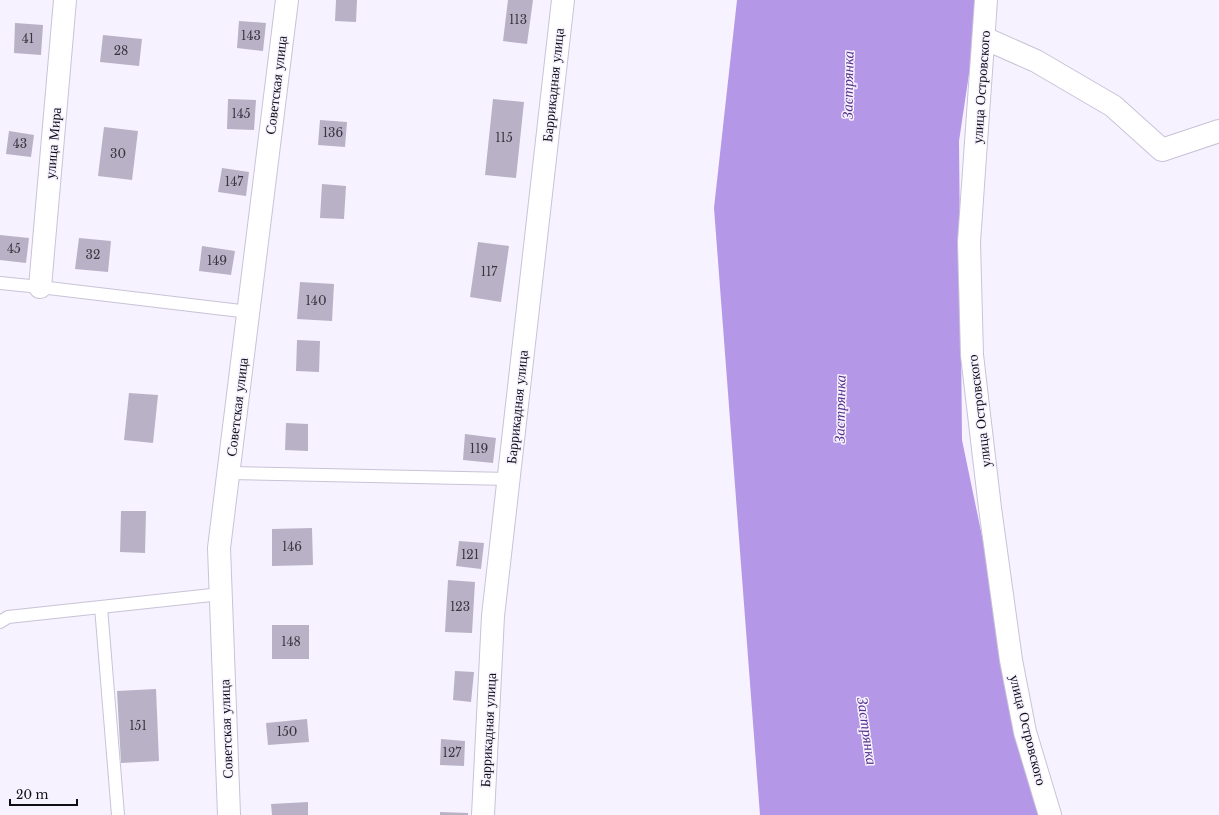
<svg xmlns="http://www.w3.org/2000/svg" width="1219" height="815" viewBox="0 0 1219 815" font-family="'Libre Baskerville',serif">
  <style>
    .water { fill: #b497e6 }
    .building { fill: #b9b2c7 }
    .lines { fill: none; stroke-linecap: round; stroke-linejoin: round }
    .service-casing { stroke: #c9c3d7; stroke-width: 14 }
    .minor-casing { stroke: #c9c3d7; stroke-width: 24 }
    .service { stroke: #fff; stroke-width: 12 }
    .minor { stroke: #fff; stroke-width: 22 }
    .labels { text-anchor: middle; stroke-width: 3; stroke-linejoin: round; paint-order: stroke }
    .number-label { font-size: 12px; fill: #3a3641 }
    .street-label { font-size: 14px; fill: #0f0d14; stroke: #f6f2ff }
    .water-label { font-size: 15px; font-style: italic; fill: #58318c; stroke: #f6f2ff }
  </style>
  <rect width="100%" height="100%" fill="#f6f2ff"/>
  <!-- water -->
  <path class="water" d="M 737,0 L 980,0 L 959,141 L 962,440 L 1040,815 L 760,815 L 714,208 Z"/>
  <!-- building -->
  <path class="building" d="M 336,0 L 357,0 L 356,22 L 335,21 Z
    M 508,0 L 533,0 L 527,44 L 503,41 Z
    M 239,21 L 266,23 L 263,51 L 237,48 Z
    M 15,23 L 43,25 L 41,55 L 14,53 Z
    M 103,35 L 142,39 L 139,66 L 100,62 Z
    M 228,99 L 256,100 L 254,130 L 227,129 Z
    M 493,99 L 524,102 L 516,178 L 485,175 Z
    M 320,120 L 347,122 L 345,147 L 318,145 Z
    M 104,127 L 138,131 L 132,180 L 98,176 Z
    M 9,131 L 34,135 L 31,157 L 6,154 Z
    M 222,168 L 249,172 L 246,196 L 218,192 Z
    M 322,184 L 346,186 L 344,219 L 320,218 Z
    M 0,235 L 29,238 L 26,263 L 0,260 Z
    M 79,238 L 111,241 L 108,272 L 75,269 Z
    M 478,242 L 509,246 L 501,302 L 470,297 Z
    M 202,246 L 235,251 L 231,275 L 199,271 Z
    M 300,282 L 334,284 L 332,321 L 297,319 Z
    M 297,340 L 320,341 L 319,372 L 296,371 Z
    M 129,393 L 158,395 L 153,443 L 124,440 Z
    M 286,423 L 308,424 L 308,451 L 285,450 Z
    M 465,434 L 496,438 L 493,463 L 463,460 Z
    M 121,511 L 146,511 L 145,553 L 120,552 Z
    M 312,528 L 313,565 L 272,566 L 272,529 Z
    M 459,541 L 484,543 L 481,569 L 456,566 Z
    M 448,580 L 475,582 L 472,633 L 445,632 Z
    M 272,625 L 309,625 L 309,659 L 272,659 Z
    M 455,671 L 474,672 L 471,702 L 453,700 Z
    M 156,689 L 159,761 L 121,763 L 117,691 Z
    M 307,719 L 309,742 L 268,745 L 266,723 Z
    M 441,739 L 465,741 L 464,766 L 440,765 Z
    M 308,802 L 308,815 L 272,815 L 271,804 Z
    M 440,812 L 468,813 L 468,815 L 440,815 Z"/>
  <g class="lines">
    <defs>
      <path id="service" d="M 0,283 L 40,287 L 249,312
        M 229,473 L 509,479
        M 101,607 L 118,815
        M 0,622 L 8,617 L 221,594"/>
      <path id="minor" d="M 986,0 L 969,242 L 972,355 L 990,508 L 1011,660 L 1025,732 L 1050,815
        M 984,38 L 1036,61 L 1113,106 L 1162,150 L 1219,131
        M 40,287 L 65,0
        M 229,815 L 219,548 L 287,0
        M 483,815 L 493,616 L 563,0"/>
    </defs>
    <!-- service casing -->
    <use href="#service" class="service-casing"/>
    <!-- minor casing -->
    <use href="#minor" class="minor-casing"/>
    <!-- service -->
    <use href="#service" class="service"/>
    <!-- minor -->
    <use href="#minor" class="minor"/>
  </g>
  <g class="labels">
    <!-- number labels -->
    <g class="number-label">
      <text x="518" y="24">113</text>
      <text x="251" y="40">143</text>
      <text x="28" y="43">41</text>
      <text x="121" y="55">28</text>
      <text x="241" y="118">145</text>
      <text x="333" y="137">136</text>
      <text x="504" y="142">115</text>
      <text x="20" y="148">43</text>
      <text x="118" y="158">30</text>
      <text x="234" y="186">147</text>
      <text x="14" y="253">45</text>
      <text x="93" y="259">32</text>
      <text x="217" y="265">149</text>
      <text x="489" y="276">117</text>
      <text x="316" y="305">140</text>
      <text x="479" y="453">119</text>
      <text x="292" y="551">146</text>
      <text x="470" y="559">121</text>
      <text x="460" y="611">123</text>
      <text x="291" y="646">148</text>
      <text x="138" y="730">151</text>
      <text x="287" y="736">150</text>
      <text x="452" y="757">127</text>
    </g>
    <!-- street labels -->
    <g class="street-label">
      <text transform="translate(276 85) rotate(-83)" y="5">Советская улица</text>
      <text transform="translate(553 85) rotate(-84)" y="5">Баррикадная улица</text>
      <text transform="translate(981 87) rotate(-86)" y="5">улица Островского</text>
      <text transform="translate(53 143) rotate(-85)" y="5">улица Мира</text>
      <text transform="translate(237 407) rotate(-83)" y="5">Советская улица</text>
      <text transform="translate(517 407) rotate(-84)" y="5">Баррикадная улица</text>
      <text transform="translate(979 411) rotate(-97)" y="5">улица Островского</text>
      <text transform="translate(226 729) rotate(-92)" y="5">Советская улица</text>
      <text transform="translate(488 730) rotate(-87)" y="5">Баррикадная улица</text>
      <text transform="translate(1028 730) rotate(76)" y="5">улица Островского</text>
    </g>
    <!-- water labels -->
    <g class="water-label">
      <text transform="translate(848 85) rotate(-89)" y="5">Застрянка</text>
      <text transform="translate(840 409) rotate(-89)" y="5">Застрянка</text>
      <text transform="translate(867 731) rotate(82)" y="5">Застрянка</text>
    </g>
  </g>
  <!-- scale -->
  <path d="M10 799v6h67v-6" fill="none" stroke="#0f0d14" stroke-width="2"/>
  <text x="16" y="799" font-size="12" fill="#0f0d14" stroke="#f6f2ff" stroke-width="3" paint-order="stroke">20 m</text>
</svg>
